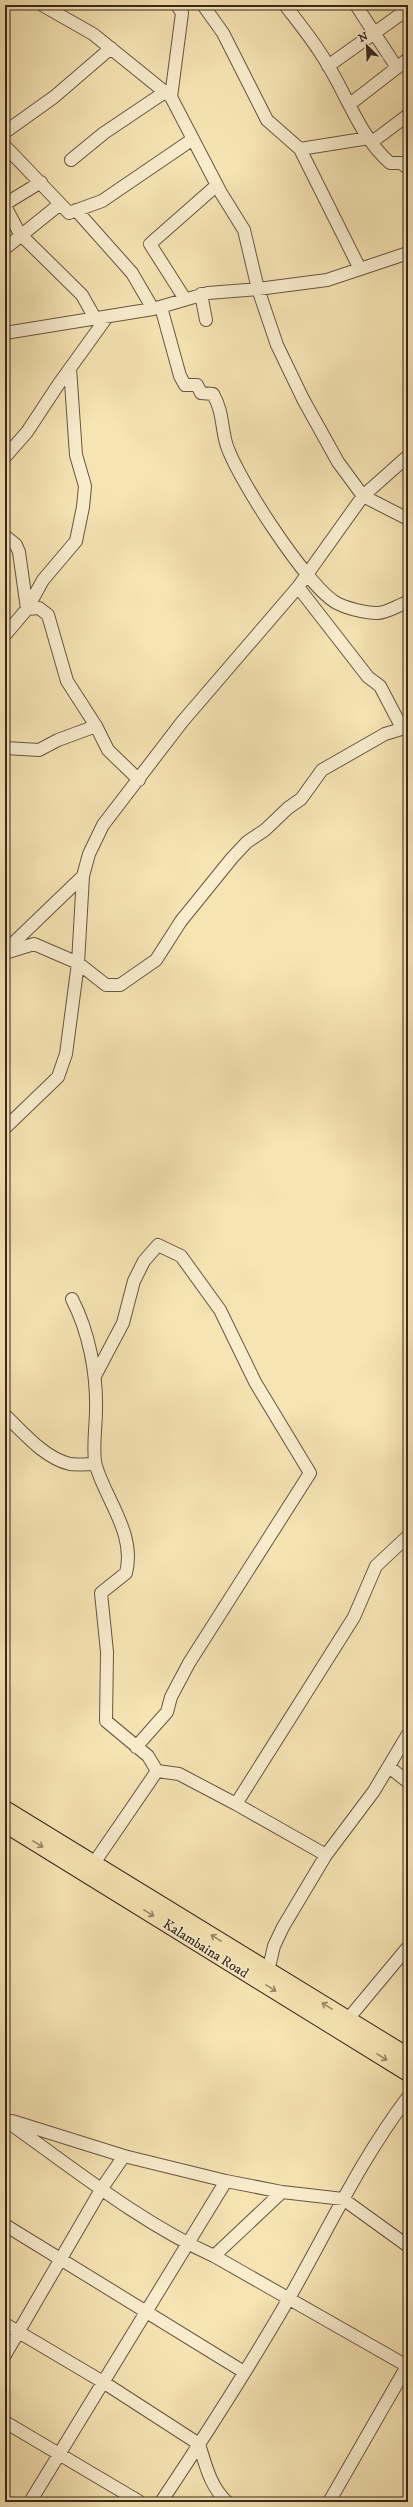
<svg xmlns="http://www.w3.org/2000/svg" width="413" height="2507" viewBox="0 0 413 2507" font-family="'IM FELL DW Pica',serif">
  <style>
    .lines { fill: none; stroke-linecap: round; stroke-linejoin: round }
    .minor-casing { stroke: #675642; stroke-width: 14 }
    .major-casing { stroke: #37271d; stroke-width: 18 }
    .minor { stroke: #f9edce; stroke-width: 12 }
    .major { stroke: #f6e4b3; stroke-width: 16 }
    .oneway { stroke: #968668 }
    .labels { text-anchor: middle; stroke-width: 3; stroke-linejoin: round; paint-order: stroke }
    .street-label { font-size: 14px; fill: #37271d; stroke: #f9edce }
  </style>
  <rect width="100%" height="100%" fill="#f6e4b3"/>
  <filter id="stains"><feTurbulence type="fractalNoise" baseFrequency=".005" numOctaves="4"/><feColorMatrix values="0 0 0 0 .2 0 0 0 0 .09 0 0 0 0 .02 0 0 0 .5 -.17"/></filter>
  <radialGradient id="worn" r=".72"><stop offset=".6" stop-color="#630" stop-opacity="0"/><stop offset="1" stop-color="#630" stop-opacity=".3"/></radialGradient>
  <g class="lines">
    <defs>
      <path id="minor" d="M 42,5 L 93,34 L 171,97 L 221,193 L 244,230 L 258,289 L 277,345 L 303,399 L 338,462 L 363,496 L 408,519
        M 203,5 L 223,33 L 267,120 L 300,149 L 369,138
        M 285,5 C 298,22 312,39 323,57 C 346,92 359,136 390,163 L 401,163 L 408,168
        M 356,5 L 397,68
        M 328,66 L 408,9 L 406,5
        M 171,97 L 182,13 L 177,5
        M 350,104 L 408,59
        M 5,132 L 54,97 L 111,48
        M 372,142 L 408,115
        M 5,146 L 69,213 L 102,201 L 193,139
        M 300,149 L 360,269
        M 71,160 L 104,133 L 165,92
        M 5,204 L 41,182
        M 5,206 L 20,234 L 82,295 L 96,320
        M 76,210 L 132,273 L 153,309
        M 8,246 L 60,204
        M 201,294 L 206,320
        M 185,299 L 150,244 L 217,185
        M 161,307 L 180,376 L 185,385 L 197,385 L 201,393 L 213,394 C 223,412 221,424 226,443 C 236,477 306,584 335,602 C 345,608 365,613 377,613 C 387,613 398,605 408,602
        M 5,333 L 153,309 L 208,293 L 258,289 L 327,280 L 408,253
        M 5,457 L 27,432 L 58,385 L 107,317
        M 5,536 L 16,545 L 19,552 L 27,609 L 43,580 L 76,541 L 83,507 L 85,486 L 76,455 L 70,368
        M 298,587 L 368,677 L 380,686 L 402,728
        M 5,635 L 27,609 L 39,608 L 48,615 L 67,681 L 96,726 L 108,750 L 139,780
        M 5,748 L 39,750 L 58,740 L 96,726
        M 5,951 L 83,876
        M 5,953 L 34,944 L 78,963 L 106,985 L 120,985 L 156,960 L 181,921 L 232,858 L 247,842 L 265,830 L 288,808 L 301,799 L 322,770 L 385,734 L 408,727
        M 5,1128 L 58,1077 L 66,1054 L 78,963 L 83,876 L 89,854 L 103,825 L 182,722 L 298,587 L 363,496 L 408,456
        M 72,1299 C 89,1332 97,1373 96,1411 C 96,1426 92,1453 96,1466 C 106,1500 136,1534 126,1573 L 101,1593 L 107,1652 L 106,1721 L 148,1756 L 157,1771 L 94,1863
        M 95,1376 L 123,1323 L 134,1281 L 144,1261 L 158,1245 L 181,1256 L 220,1310 L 255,1382 L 310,1473 L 189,1663 L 171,1697 L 167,1712 L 136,1747
        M 5,1415 C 23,1432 44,1458 70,1464 C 77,1465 87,1464 95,1464
        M 389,1767 L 408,1782
        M 157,1771 L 179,1774 L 236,1804
        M 326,1855 L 236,1804 L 354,1617 L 376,1566 L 408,1536
        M 265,1968 L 270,1963 L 274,1946 L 283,1927 L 326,1855 L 374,1791 L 408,1734
        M 348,2019 L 408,1947
        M 5,2120 C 72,2167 139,2222 214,2256 L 407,2366 L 329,2502
        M 12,2121 L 124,2156 L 226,2181 L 282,2192 L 343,2199 L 408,2246
        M 5,2225 L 244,2372
        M 214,2256 L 282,2192
        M 5,2324 L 103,2382 L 199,2444 C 206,2466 210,2486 227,2502
        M 5,2355 L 102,2188 L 124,2156
        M 5,2422 L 140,2502
        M 30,2502 L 226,2181
        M 161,2502 C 205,2436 248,2369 288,2300 C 327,2232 360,2160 408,2097"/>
      <path id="major" d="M 5,1809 L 408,2056
        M 5,1824 L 408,2073"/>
    </defs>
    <!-- minor casing -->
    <use href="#minor" class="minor-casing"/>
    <!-- major casing -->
    <use href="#major" class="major-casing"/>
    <!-- minor -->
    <use href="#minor" class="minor"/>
    <!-- major -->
    <use href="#major" class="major"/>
  </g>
  <!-- one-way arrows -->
  <defs><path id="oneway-shaft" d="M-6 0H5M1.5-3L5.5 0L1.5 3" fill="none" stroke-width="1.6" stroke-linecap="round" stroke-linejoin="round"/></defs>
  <g class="oneway">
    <use href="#oneway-shaft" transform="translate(38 1844) rotate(32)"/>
    <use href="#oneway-shaft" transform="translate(149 1913) rotate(32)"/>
    <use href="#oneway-shaft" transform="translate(216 1938) rotate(-149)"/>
    <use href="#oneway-shaft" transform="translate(271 1988) rotate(32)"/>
    <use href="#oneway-shaft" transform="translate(327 2006) rotate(-148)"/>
    <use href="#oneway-shaft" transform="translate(382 2057) rotate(32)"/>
  </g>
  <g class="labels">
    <!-- street labels -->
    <g class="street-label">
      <text transform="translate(206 1948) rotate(32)" y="5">Kalambaina Road</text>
    </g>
  </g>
  <!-- margin -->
  <rect width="413" height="2507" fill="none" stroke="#f6e4b3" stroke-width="20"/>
  <rect x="6" y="6" width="401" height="2495" fill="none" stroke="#37271d" stroke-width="2"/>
  <rect x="10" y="10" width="393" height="2487" fill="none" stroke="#37271d"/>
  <!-- north arrow -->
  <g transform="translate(367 46) rotate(336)" stroke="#f9edce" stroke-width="3" paint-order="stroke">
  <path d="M0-3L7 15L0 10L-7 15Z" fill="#37271d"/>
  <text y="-6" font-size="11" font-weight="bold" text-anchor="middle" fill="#37271d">N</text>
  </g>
  <rect width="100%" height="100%" filter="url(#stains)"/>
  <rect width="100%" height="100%" fill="url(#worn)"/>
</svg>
